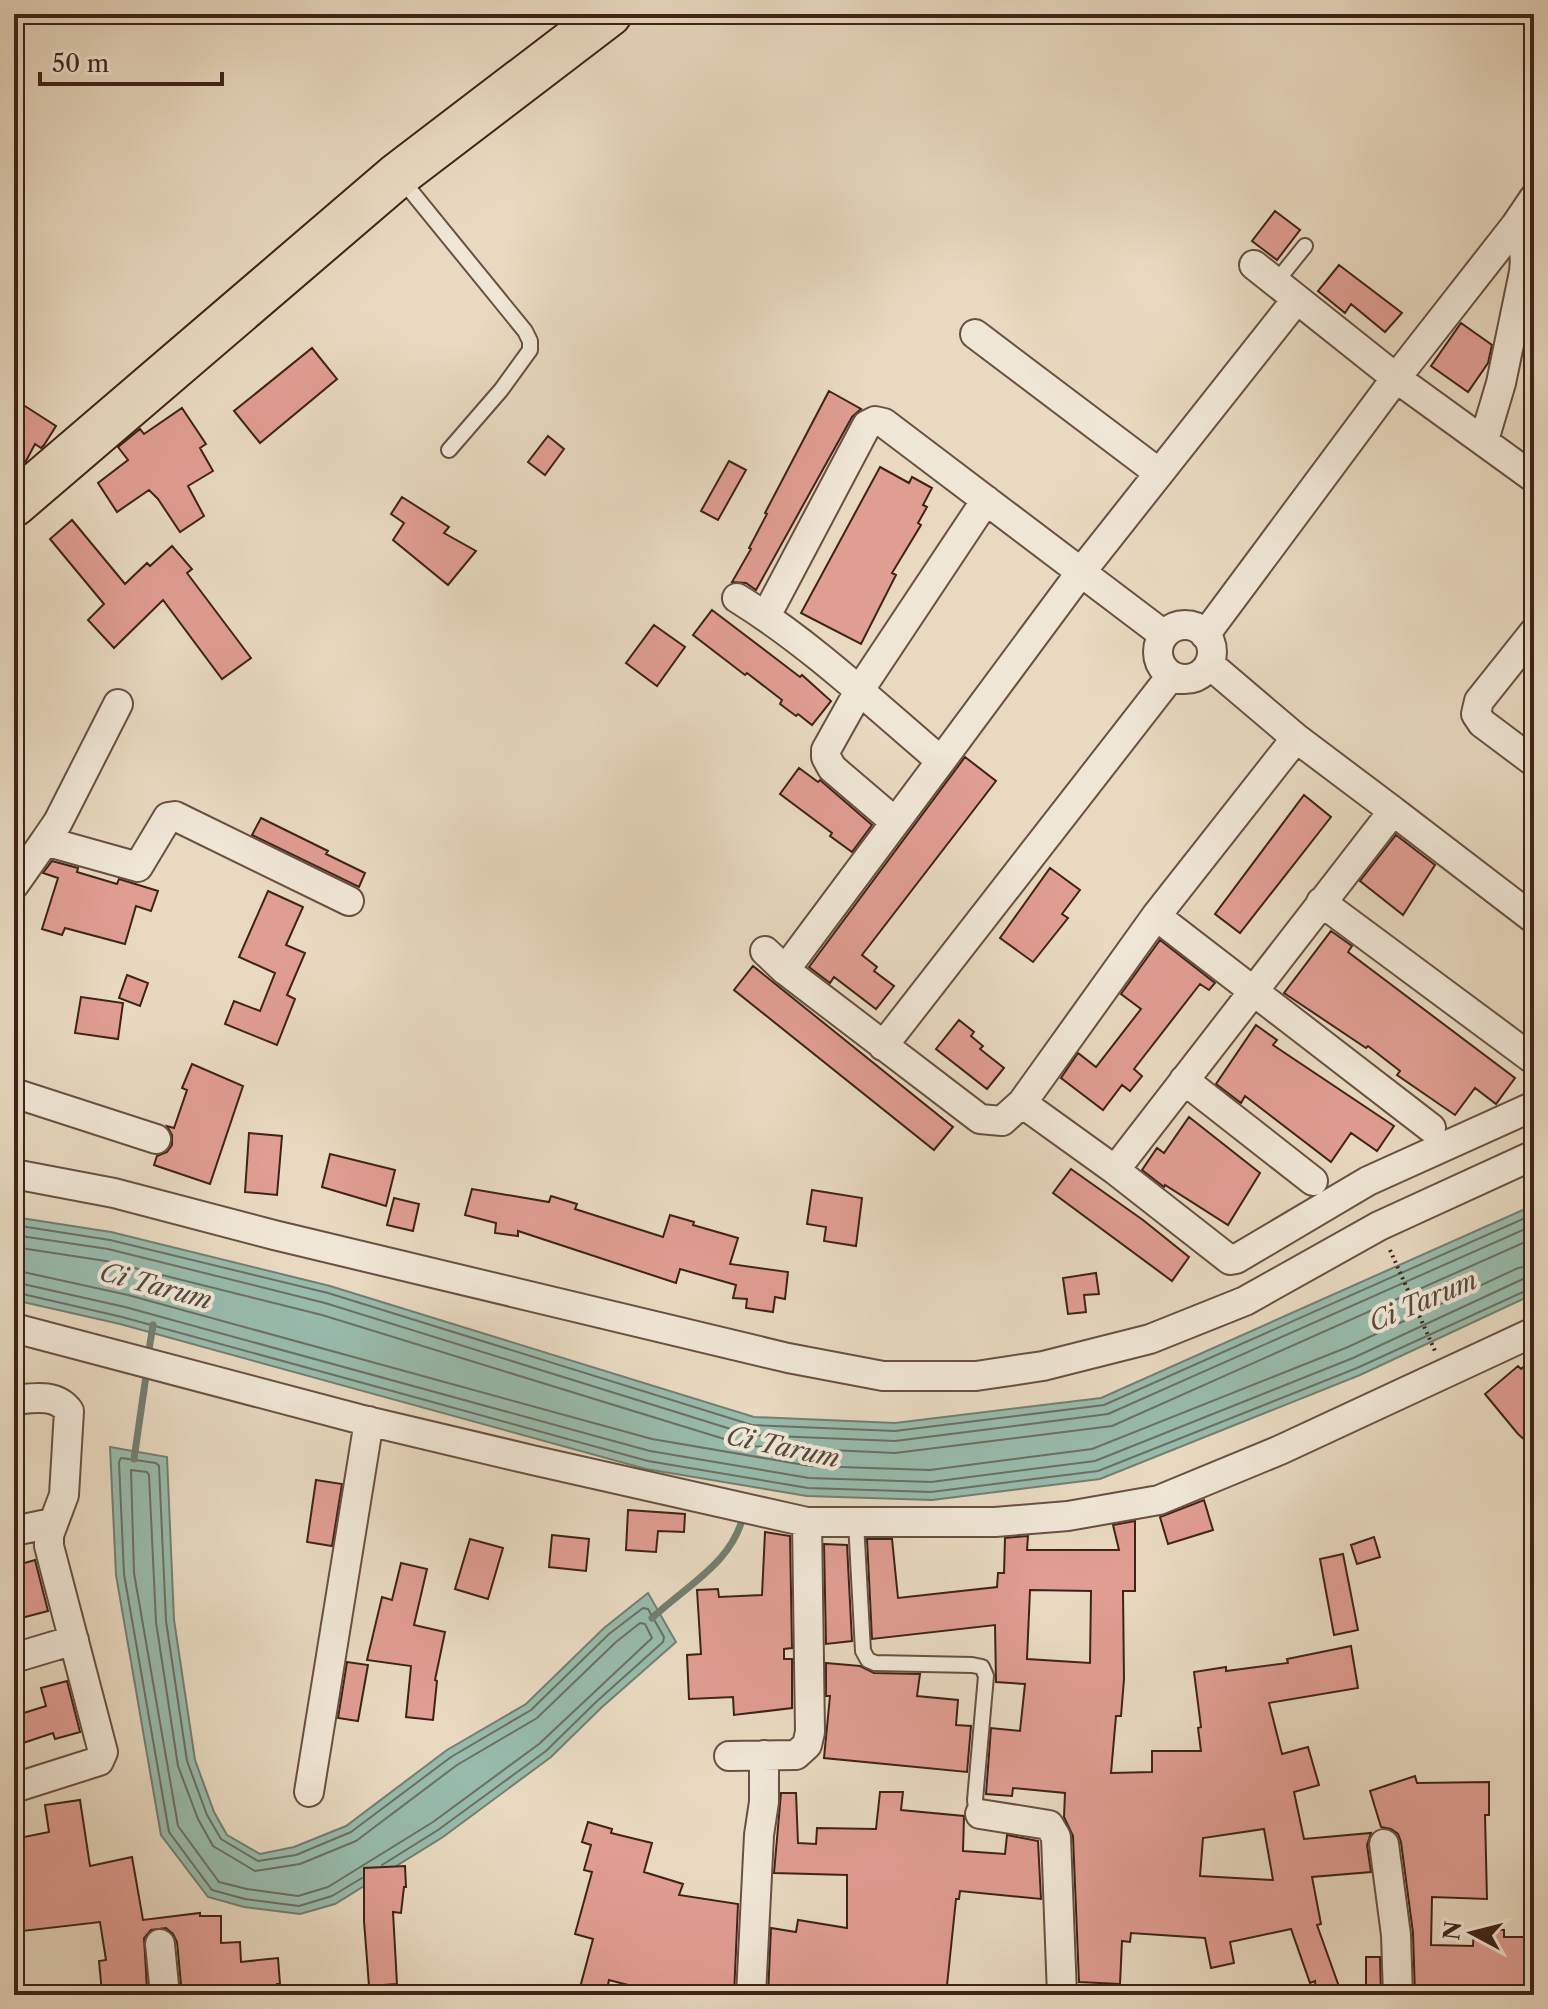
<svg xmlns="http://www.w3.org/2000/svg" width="1548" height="2009" viewBox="0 0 1548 2009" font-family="'Libre Caslon Text',serif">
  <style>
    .water { fill: #98bbac; stroke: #747e71; stroke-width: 2 }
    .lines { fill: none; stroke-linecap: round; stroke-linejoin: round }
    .shore { stroke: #6c6f62; stroke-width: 2 }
    .stream { stroke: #747e71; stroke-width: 7 }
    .building { fill: #e09d92; stroke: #3f2318; stroke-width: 2; fill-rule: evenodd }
    .lane-casing { stroke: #695042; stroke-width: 18 }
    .street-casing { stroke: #695042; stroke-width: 32 }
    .primary-casing { stroke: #3f2318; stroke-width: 48 }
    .path { stroke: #3f2318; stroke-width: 4; stroke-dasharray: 2 4; stroke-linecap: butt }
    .lane { stroke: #f0e6d6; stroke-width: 14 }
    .street { stroke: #f0e6d6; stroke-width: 28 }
    .primary { stroke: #e8d9c0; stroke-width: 44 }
    .labels { text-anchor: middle; stroke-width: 8; stroke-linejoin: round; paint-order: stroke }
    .water-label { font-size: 26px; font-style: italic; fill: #55493d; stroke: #f0e6d6 }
  </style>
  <rect width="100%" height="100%" fill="#e8d9c0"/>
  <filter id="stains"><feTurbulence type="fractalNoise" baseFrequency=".0025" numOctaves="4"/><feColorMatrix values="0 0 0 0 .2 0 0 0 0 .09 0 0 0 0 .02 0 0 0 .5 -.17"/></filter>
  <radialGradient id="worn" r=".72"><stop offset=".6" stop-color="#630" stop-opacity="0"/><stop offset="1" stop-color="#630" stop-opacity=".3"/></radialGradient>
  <!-- water -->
  <path class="water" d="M 1534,1205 L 1534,1294 L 1360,1375 L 1100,1479 L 932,1500 L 807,1496 L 646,1469 L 120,1324 L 14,1300 L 14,1217 L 111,1232 L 330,1286 L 754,1417 L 895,1423 L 1101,1398 Z
    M 110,1447 L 167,1457 L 174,1620 L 195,1760 L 214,1812 L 227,1835 L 260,1854 L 294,1847 L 346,1826 L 447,1750 L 526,1704 L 604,1628 L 648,1593 L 676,1642 L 601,1708 L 551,1757 L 443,1837 L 335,1904 L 300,1914 L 244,1907 L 208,1897 L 161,1835 L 116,1575 Z"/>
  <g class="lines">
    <!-- shore -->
    <path class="shore" d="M 14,1225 L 110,1240 L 328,1293 L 752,1425 L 895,1431 L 1104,1405 L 1534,1214
      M 14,1235 L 108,1249 L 325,1303 L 750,1435 L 895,1441 L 1108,1414 L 1534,1225
      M 14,1247 L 106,1261 L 322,1315 L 747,1446 L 895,1453 L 1112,1426 L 1534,1238
      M 14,1270 L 128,1295 L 652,1439 L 810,1466 L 930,1470 L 1092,1449 L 1348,1347 L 1518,1268 L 1534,1265
      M 14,1282 L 125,1307 L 650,1451 L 809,1478 L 931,1482 L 1095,1461 L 1353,1358 L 1523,1279 L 1534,1277
      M 14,1292 L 122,1317 L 648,1461 L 808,1488 L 931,1492 L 1098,1471 L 1357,1368 L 1534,1287
      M 131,1470 L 147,1472 L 149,1475 L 156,1622 L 178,1766 L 198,1819 L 213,1846 L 255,1871 L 300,1864 L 356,1841 L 457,1765 L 537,1718 L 616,1642 L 640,1623 L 645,1624 L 652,1638 L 539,1744 L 433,1822 L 328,1887 L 298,1896 L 247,1889 L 219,1882 L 178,1826 L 134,1573 Z
      M 362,1878 L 332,1896 L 299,1906 L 245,1899 L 212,1890 L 169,1832 L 124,1574 L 119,1462 L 121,1458 L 156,1463 L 159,1466 L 166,1621 L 187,1761 L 207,1815 L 221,1839 L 258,1861 L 296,1855 L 351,1832 L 451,1757 L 531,1710 L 609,1634 L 643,1608 L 648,1609 L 664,1637 L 663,1642 L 596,1702 L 546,1751 L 438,1830 L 382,1865"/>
    <!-- stream -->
    <path class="stream" d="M 148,1356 L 153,1325
      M 134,1459 L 147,1369
      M 652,1618 C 687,1585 733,1563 744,1513"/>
  </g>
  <!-- building -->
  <path class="building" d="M 1275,211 L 1300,230 L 1277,260 L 1252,241 Z
    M 1339,265 L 1402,313 L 1385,332 L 1351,304 L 1345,313 L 1318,291 Z
    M 1461,323 L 1492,345 L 1488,363 L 1468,392 L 1431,366 Z
    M 312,348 L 337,379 L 260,443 L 234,411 Z
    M 829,391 L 861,409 L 852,417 L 756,590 L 746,583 L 732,582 L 751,549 L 749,548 L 767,514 L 765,513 Z
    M 14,399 L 56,426 L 44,445 L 41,448 L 35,444 L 26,461 L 14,471 Z
    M 182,408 L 206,444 L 200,448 L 213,471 L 188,486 L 204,516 L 180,532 L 158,499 L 149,490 L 117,512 L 98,483 L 128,460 L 118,447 L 140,429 L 144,434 Z
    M 548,436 L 564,449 L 545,475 L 528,462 Z
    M 729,461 L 746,470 L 718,520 L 701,511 Z
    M 880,467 L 909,483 L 912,477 L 932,488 L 923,505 L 927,507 L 918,523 L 921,525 L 892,573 L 896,575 L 861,644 L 801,613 Z
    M 402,497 L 449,527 L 444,533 L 476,551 L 448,585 L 393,540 L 404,523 L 391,514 Z
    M 72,520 L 125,584 L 147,563 L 150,566 L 172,546 L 192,569 L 187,573 L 251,658 L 222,679 L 163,600 L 114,648 L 88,620 L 104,604 L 50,539 Z
    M 712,610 L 800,677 L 802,675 L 831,701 L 812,725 L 798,714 L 796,716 L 780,704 L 782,700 L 747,673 L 745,675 L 693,635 Z
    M 654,625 L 685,647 L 657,686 L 626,663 Z
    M 965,757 L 996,781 L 862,955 L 877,967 L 874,971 L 894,986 L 876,1009 L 834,977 L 830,983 L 809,967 Z
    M 799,768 L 818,782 L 820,780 L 872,825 L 852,852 L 830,836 L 832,833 L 780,794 Z
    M 1304,795 L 1331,817 L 1240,933 L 1215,914 Z
    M 261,818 L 328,851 L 326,854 L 365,873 L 359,887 L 252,835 Z
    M 1396,835 L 1435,865 L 1403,915 L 1360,881 Z
    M 52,861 L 78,868 L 77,872 L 117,884 L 119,879 L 158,891 L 151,911 L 136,906 L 125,944 L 65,928 L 62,935 L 42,929 L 58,878 L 43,873 Z
    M 1050,868 L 1080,890 L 1062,914 L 1068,918 L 1033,962 L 1000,938 Z
    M 268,891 L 303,907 L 286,945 L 305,953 L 287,995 L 295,999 L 277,1045 L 225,1024 L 234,1001 L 260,1011 L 275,973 L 239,957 Z
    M 1331,931 L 1352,946 L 1348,952 L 1515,1078 L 1496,1104 L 1475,1088 L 1455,1115 L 1397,1075 L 1400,1071 L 1368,1046 L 1366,1048 L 1284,993 Z
    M 1160,940 L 1215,983 L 1209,990 L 1200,984 L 1134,1069 L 1142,1076 L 1130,1091 L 1122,1085 L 1103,1110 L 1061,1078 L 1078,1053 L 1096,1067 L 1141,1009 L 1121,994 Z
    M 753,966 L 953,1127 L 934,1150 L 734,990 Z
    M 127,975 L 148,983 L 140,1006 L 119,998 Z
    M 81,997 L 123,1003 L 118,1039 L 75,1033 Z
    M 959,1020 L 974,1032 L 971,1036 L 983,1046 L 980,1049 L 1004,1068 L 987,1089 L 936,1049 Z
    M 1256,1025 L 1277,1040 L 1273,1045 L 1394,1126 L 1377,1151 L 1351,1133 L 1331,1162 L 1245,1096 L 1241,1103 L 1216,1084 Z
    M 192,1064 L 243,1086 L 210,1184 L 154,1165 L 157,1156 L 167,1152 L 172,1145 L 172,1135 L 167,1126 L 174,1128 L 187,1090 L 182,1088 Z
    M 1189,1117 L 1260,1173 L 1228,1225 L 1165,1185 L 1164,1187 L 1142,1170 L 1157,1148 L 1164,1153 Z
    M 249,1133 L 282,1136 L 277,1195 L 245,1192 Z
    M 330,1154 L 395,1170 L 386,1206 L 322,1187 Z
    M 1071,1169 L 1143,1220 L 1189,1257 L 1172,1281 L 1053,1193 Z
    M 472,1189 L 549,1202 L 551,1196 L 577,1204 L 575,1209 L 663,1237 L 670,1215 L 694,1222 L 693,1225 L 738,1238 L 730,1264 L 788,1272 L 785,1299 L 775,1297 L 773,1312 L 746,1308 L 747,1299 L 733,1298 L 736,1285 L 680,1269 L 676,1283 L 518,1231 L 518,1236 L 495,1233 L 496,1223 L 465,1215 Z
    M 812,1190 L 862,1198 L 856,1246 L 824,1241 L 826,1227 L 807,1224 Z
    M 394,1198 L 419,1204 L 413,1231 L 387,1225 Z
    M 1096,1273 L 1099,1294 L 1084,1295 L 1086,1312 L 1068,1314 L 1063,1278 Z
    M 1534,1358 L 1534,1448 L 1518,1434 L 1485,1394 L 1518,1366 L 1521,1369 Z
    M 316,1480 L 342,1484 L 332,1546 L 307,1542 Z
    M 1204,1500 L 1213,1530 L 1168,1544 L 1160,1517 Z
    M 628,1510 L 685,1514 L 684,1532 L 658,1531 L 656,1552 L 626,1550 Z
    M 1135,1521 L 1135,1591 L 1123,1591 L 1124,1679 L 1121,1716 L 1116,1716 L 1111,1773 L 1152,1772 L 1152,1751 L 1201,1751 L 1198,1728 L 1201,1727 L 1194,1672 L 1226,1667 L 1226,1671 L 1288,1663 L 1287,1659 L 1351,1646 L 1358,1688 L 1269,1703 L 1282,1754 L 1308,1747 L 1319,1785 L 1294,1792 L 1304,1839 L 1371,1833 L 1367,1845 L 1371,1872 L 1312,1877 L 1321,1924 L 1317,1925 L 1342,1995 L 1316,1995 L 1315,1981 L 1310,1983 L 1291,1929 L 1230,1942 L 1234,1963 L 1211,1968 L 1205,1938 L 1131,1933 L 1130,1942 L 1122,1941 L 1120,1984 L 1079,1982 L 1073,1836 L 1064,1817 L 1065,1793 L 1013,1788 L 1012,1796 L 986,1794 L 991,1728 L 1020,1731 L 1025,1684 L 996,1682 L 995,1625 L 872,1639 L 867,1539 L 892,1539 L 898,1598 L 997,1587 L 998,1573 L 1004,1573 L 1005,1538 L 1028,1536 L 1027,1550 L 1119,1550 L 1113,1525 ZM 1030,1590 L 1091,1591 L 1090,1663 L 1027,1659 ZM 1264,1829 L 1273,1880 L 1200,1876 L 1203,1838 Z
    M 765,1532 L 790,1536 L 792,1648 L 784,1649 L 784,1659 L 792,1659 L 792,1708 L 734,1715 L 733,1697 L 689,1699 L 687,1655 L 701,1654 L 697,1590 L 718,1589 L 719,1597 L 762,1595 Z
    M 552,1535 L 589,1539 L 586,1571 L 549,1567 Z
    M 1374,1537 L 1380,1557 L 1357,1564 L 1351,1545 Z
    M 470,1539 L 503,1548 L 488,1599 L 455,1589 Z
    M 824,1544 L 847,1545 L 852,1641 L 826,1644 Z
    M 1343,1554 L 1358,1630 L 1334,1635 L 1320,1559 Z
    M 35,1560 L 48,1611 L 14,1620 L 14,1594 L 20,1593 L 14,1566 Z
    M 401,1563 L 427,1569 L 414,1625 L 445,1632 L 435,1680 L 437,1681 L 433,1720 L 406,1717 L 411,1666 L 367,1660 L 382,1597 L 392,1600 Z
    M 347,1662 L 368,1665 L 358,1721 L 338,1718 Z
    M 826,1663 L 860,1666 L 874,1673 L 920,1674 L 917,1696 L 958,1700 L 956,1725 L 971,1726 L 967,1772 L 824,1758 L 830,1696 L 826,1696 Z
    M 67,1681 L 80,1732 L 55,1739 L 53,1733 L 14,1746 L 14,1716 L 46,1706 L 41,1688 Z
    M 1415,1776 L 1417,1783 L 1489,1782 L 1489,1815 L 1485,1815 L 1487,1899 L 1432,1897 L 1431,1945 L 1473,1946 L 1474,1929 L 1504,1930 L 1504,1937 L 1534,1937 L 1534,1995 L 1429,1989 L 1429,1995 L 1415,1995 L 1413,1933 L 1401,1842 L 1398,1834 L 1391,1829 L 1381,1827 L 1370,1791 Z
    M 880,1792 L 903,1792 L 901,1810 L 964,1816 L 963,1851 L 1005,1854 L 1007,1835 L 1038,1841 L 1041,1899 L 960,1891 L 959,1899 L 956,1899 L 946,1995 L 768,1995 L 771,1928 L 796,1932 L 798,1920 L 847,1928 L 847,1875 L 774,1873 L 781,1793 L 796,1793 L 798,1843 L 816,1844 L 817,1828 L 876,1829 Z
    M 80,1800 L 90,1866 L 132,1857 L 143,1920 L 200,1913 L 200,1916 L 221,1916 L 221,1943 L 240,1942 L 241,1962 L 278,1958 L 280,1984 L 277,1984 L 278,1995 L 182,1995 L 177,1942 L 173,1934 L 166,1928 L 151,1930 L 144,1938 L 147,1988 L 102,1993 L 99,1961 L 106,1960 L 100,1922 L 14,1932 L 14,1839 L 49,1832 L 45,1805 Z
    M 588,1822 L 612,1829 L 611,1833 L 652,1843 L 644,1872 L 683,1884 L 679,1895 L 738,1904 L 734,1995 L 646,1995 L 647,1990 L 609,1980 L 606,1995 L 578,1995 L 593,1939 L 575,1934 L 592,1872 L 584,1870 L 591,1845 L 582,1842 Z
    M 405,1866 L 406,1887 L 404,1887 L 401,1913 L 393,1912 L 397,1984 L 369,1986 L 364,1921 L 364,1868 Z
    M 1366,1957 L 1380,1957 L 1381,1995 L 1366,1995 Z"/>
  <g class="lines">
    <defs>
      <path id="lane" d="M 402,180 L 525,331 L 530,341 L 530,350 L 501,390 L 449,450
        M 1276,282 L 1305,246
        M 856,1522 L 863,1651 L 868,1660 L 875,1663 L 972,1665 L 982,1667 L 986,1676 L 975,1800 L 976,1809 L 980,1814"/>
      <path id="street" d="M 1254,265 L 1396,378 L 1534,478
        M 975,334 L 1159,473
        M 1484,440 L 1501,383 L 1524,272 C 1526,254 1524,242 1515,226
        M 737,598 C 811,644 875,705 941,761 L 785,970 L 980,1119 L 1002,1121 L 1022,1103
        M 766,616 L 867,425 L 875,421 L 884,423 L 1164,635
        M1158 652a27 27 0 1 1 54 0a27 27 0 1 1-54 0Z
        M 1534,632 L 1479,701 L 1476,714 L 1482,723 L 1534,762
        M 1205,635 L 1396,378 L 1515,226 L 1534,198
        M 1296,738 L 1156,916 L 1022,1103 L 1115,1170 L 1230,1260 L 1236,1259 L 1368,1181 L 1534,1106
        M 941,761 L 1081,572 L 1297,299
        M 1393,811 L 1534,919
        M 894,821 L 832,768 L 826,757 L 826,750 L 859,691 L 986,500
        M 45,841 L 58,822 L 118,704
        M 14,885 L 45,841 L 138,867 L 168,817 L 175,816 L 349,901
        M 1321,902 L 1534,1060
        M 1156,916 L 1431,1128
        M 765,951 L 785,970
        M 883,1046 L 1171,676
        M 1184,1080 L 1313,1181
        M 14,1093 L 156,1139
        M 1115,1170 L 1393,811 L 1296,738 L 1209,664
        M 14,1174 L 114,1193 L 274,1235 L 788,1358 L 883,1376 L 976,1376 L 1043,1366 L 1150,1339 L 1245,1301 L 1379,1226 L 1534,1155
        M 14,1328 L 359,1419 L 532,1460 L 807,1522 L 995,1522 L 1068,1516 L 1159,1500 L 1280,1450 L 1534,1332
        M 14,1400 C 33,1398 56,1393 69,1411 L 64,1495 L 49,1535 L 49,1546 L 103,1752 L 99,1761 L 14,1788
        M 14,1531 L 52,1523
        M 14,1658 L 74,1640
        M 729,1756 L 796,1755 L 807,1745 L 810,1732 L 807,1522
        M 309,1792 L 369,1421
        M 980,1814 L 1049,1825 L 1056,1837 L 1062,1995
        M 1384,1844 L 1396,1935 L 1398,1995
        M 160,1944 L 165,1995
        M 751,1995 L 759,1835 L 764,1802 L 764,1755"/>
      <path id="primary" d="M 14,504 L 398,175 L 609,14"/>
    </defs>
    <!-- lane casing -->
    <use href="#lane" class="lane-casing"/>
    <!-- street casing -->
    <use href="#street" class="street-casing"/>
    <!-- primary casing -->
    <use href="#primary" class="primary-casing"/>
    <!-- path -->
    <path class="path" d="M 1390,1250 L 1435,1351"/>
    <!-- lane -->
    <use href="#lane" class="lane"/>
    <!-- street -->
    <use href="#street" class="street"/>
    <!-- primary -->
    <use href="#primary" class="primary"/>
  </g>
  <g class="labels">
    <!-- water labels -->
    <g class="water-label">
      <text transform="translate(156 1286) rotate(15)" y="9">Ci Tarum</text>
      <text transform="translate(1423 1301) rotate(-23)" y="9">Ci Tarum</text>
      <text transform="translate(783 1447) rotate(12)" y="9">Ci Tarum</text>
    </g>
  </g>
  <!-- margin -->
  <rect width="1548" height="2009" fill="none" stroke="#e8d9c0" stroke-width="48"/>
  <rect x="16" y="16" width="1516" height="1977" fill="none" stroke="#3f2318" stroke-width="4"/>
  <rect x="24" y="24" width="1500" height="1961" fill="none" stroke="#3f2318" stroke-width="2"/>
  <!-- north arrow -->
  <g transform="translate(1472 1933) rotate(277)" stroke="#f0e6d6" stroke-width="6" paint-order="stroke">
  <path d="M0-6L14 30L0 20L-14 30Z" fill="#3f2318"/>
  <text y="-12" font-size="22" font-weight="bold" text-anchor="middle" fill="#3f2318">N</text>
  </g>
  <!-- scale -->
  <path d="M40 72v12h182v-12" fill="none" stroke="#3f2318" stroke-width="4"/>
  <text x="52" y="72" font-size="24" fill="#3f2318" stroke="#f0e6d6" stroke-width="6" paint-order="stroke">50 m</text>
  <rect width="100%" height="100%" filter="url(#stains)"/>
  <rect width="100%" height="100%" fill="url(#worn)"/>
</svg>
